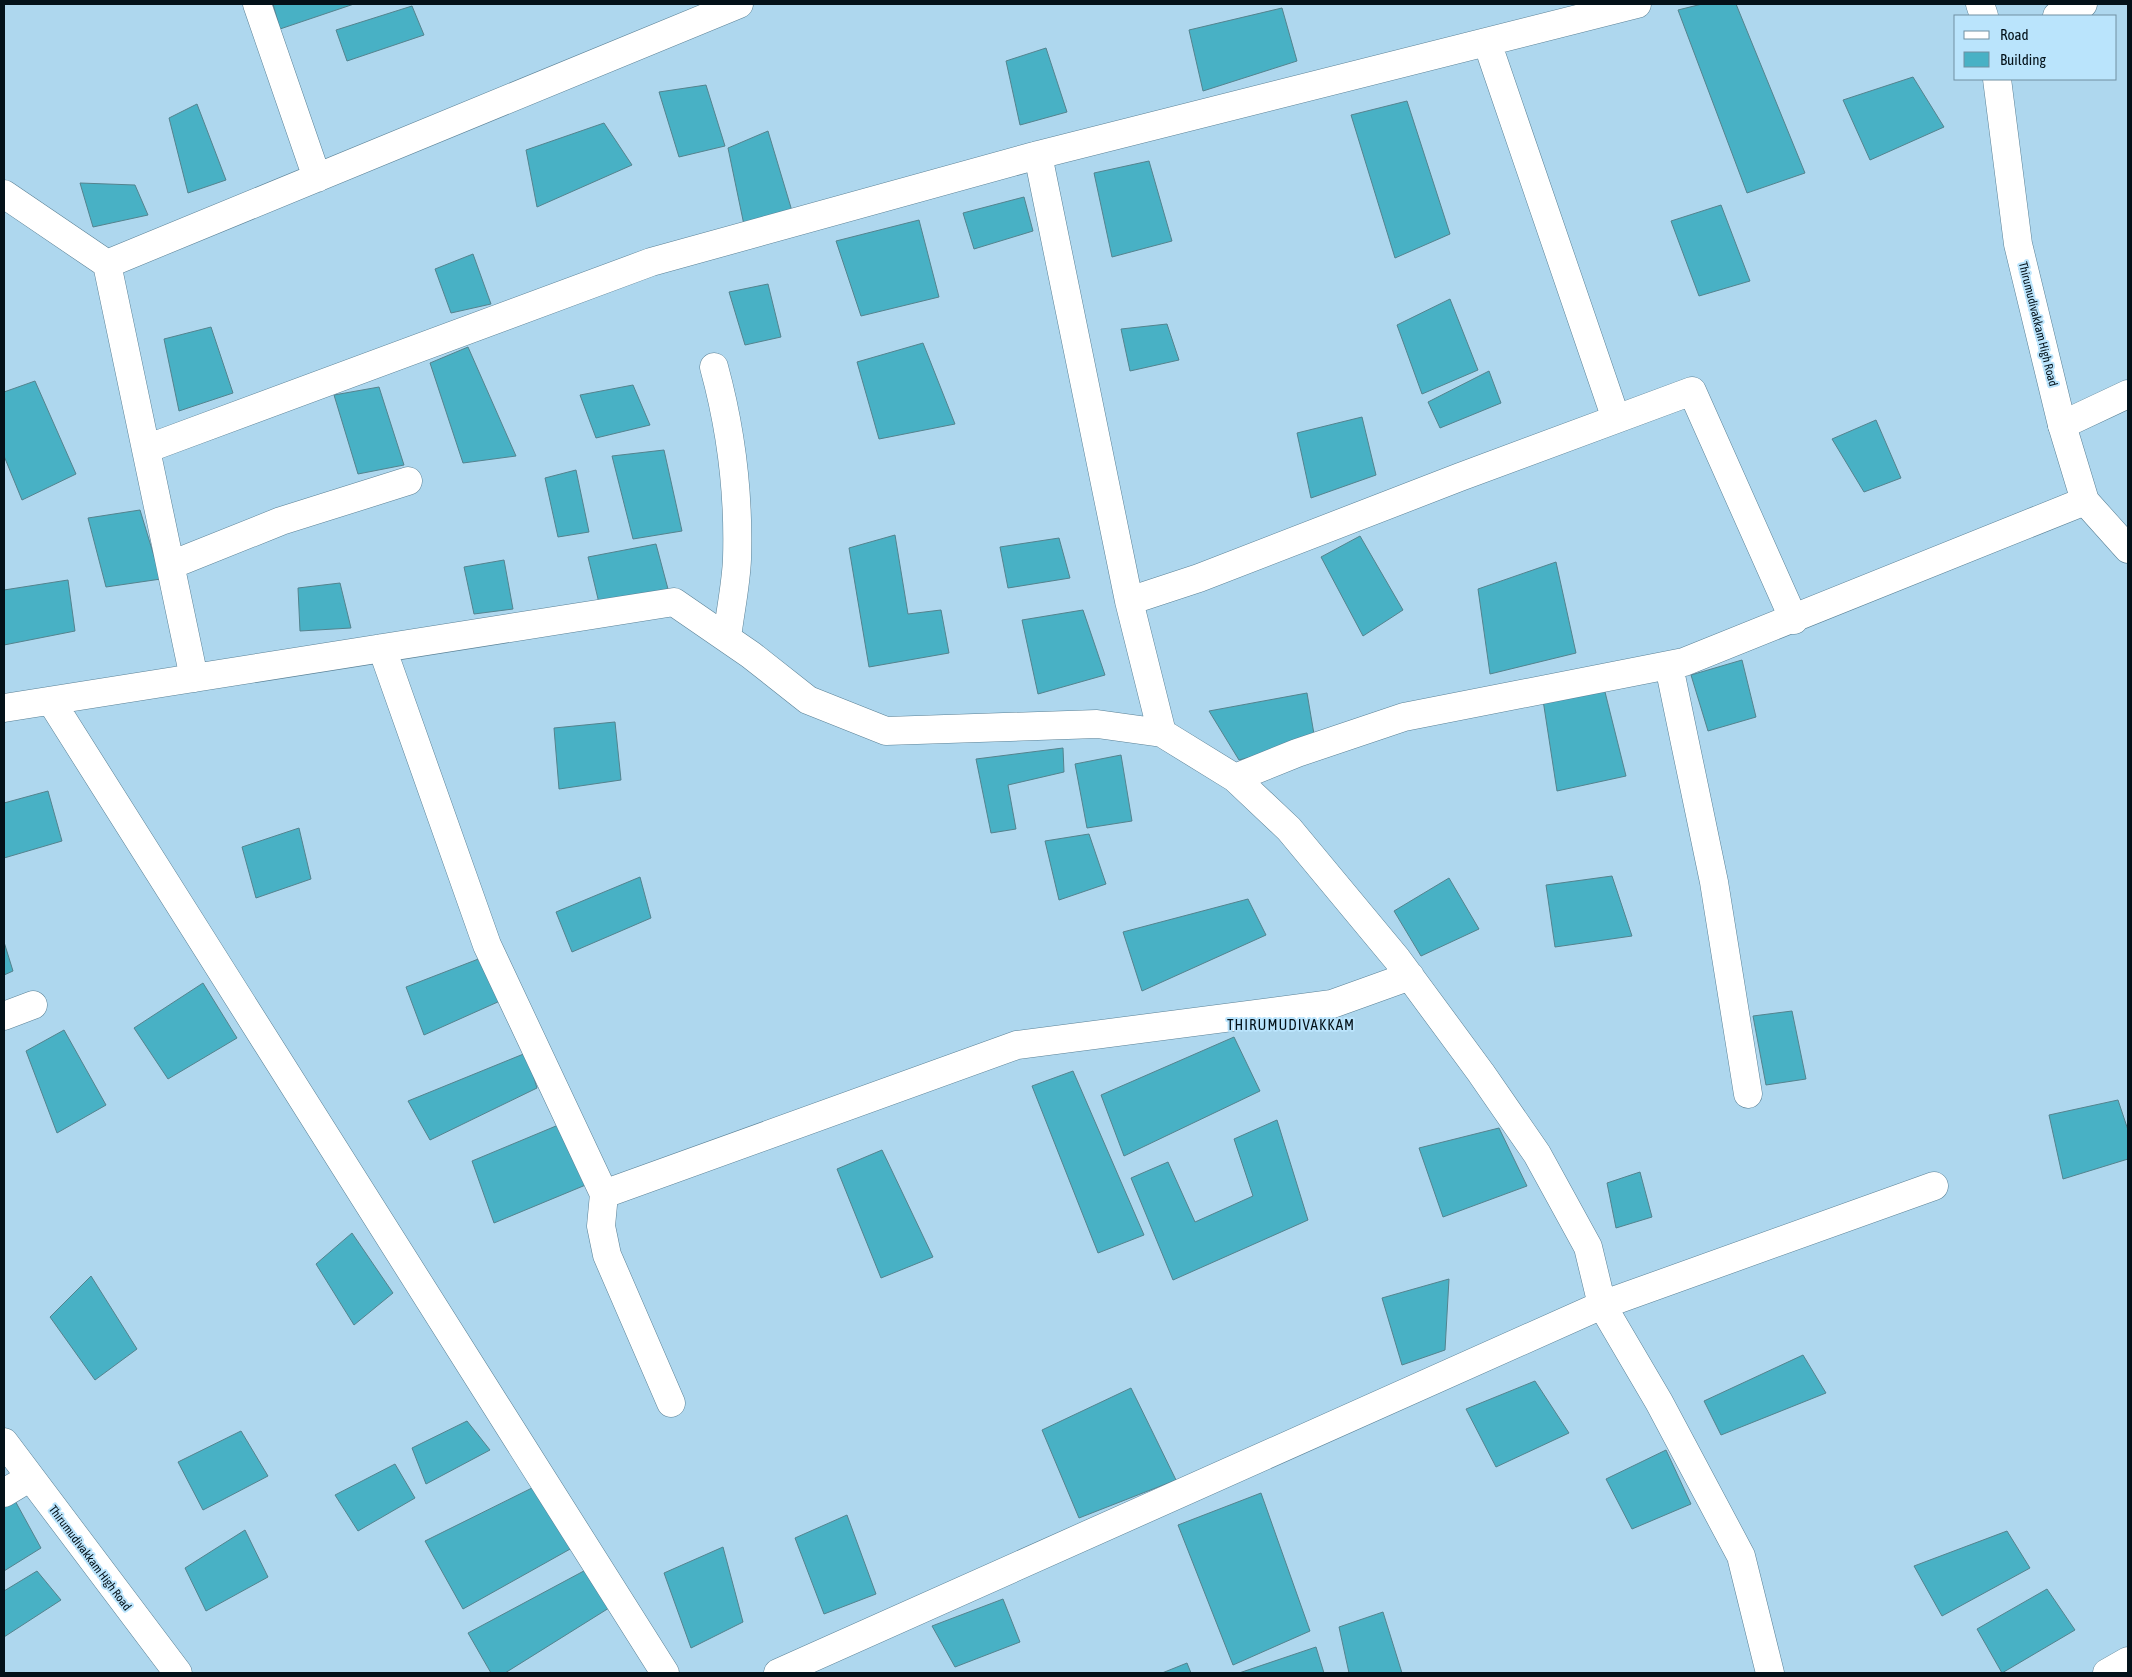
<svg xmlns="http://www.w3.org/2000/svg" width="2132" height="1677" viewBox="0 0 2132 1677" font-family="'Asap Condensed',sans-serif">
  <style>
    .building { fill: #48b1c5; stroke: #54838e }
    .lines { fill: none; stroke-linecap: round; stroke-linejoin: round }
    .minor-casing { stroke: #5a8196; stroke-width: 29 }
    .tertiary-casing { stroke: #5a8196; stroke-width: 29 }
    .minor { stroke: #fff; stroke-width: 28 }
    .tertiary { stroke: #fff; stroke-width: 28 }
    .labels { text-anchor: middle; stroke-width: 4; stroke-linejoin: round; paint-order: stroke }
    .street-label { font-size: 12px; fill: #031119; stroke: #bae4fc }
    .quarter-label { font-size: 15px; letter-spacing: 1px; fill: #031119; stroke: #bae4fc }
  </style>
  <rect width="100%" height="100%" fill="#aed7ee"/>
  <!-- building -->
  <path class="building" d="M 273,4 L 354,4 L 280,29 Z
    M 1702,4 L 1736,4 L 1805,173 L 1747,193 L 1678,10 Z
    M 412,6 L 424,35 L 347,61 L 336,30 Z
    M 1282,8 L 1297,61 L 1203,91 L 1189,30 Z
    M 1046,48 L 1067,112 L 1020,125 L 1006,61 Z
    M 1913,77 L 1944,127 L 1870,160 L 1843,100 Z
    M 706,85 L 725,146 L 679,157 L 659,92 Z
    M 1407,101 L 1450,234 L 1395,258 L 1351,115 Z
    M 197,104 L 226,180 L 188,193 L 169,118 Z
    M 604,123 L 632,165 L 537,207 L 526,150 Z
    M 768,131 L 792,211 L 744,225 L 728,148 Z
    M 1149,161 L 1172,241 L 1112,257 L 1094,173 Z
    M 80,183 L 135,185 L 148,215 L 93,227 Z
    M 1024,197 L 1033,231 L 974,249 L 963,213 Z
    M 1721,205 L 1750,281 L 1699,296 L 1671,221 Z
    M 919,220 L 939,297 L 861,316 L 836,241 Z
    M 473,254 L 491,304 L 451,313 L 435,269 Z
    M 768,284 L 781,337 L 745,345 L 729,292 Z
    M 1450,299 L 1478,370 L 1422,394 L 1397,325 Z
    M 1167,324 L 1179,360 L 1130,371 L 1121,329 Z
    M 211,327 L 233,393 L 179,411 L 164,339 Z
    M 923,343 L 955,424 L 879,439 L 857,362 Z
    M 468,347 L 516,456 L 463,463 L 430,363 Z
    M 1489,371 L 1501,403 L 1440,428 L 1428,402 Z
    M 35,381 L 76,474 L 22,500 L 4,456 L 4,392 Z
    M 633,385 L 650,425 L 596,438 L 580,395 Z
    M 379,387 L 404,465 L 358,474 L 334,395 Z
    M 1362,417 L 1376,475 L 1311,498 L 1297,433 Z
    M 1876,420 L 1901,478 L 1864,492 L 1832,439 Z
    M 664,450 L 682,531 L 633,539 L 612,456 Z
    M 576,470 L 589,532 L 558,537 L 545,478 Z
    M 140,510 L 161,579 L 106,587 L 88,518 Z
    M 895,535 L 908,614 L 941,610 L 949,653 L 869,667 L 849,548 Z
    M 1360,536 L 1403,610 L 1363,636 L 1321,557 Z
    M 1059,538 L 1070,578 L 1008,588 L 1000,547 Z
    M 656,544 L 668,589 L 599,603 L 588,557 Z
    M 504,560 L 513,609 L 474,614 L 464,567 Z
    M 1556,562 L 1576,653 L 1490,674 L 1478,589 Z
    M 68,580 L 75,631 L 4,645 L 4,590 Z
    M 340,583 L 351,628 L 300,631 L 298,588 Z
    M 1083,610 L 1105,675 L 1038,694 L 1022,620 Z
    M 1742,660 L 1756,717 L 1708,731 L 1691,675 Z
    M 1604,688 L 1626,776 L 1557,791 L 1543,700 Z
    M 1307,693 L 1315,740 L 1239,760 L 1209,711 Z
    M 615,722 L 621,780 L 559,789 L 554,728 Z
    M 1063,748 L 1064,772 L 1008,785 L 1016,829 L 991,833 L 976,759 Z
    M 1121,755 L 1132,821 L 1087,828 L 1075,764 Z
    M 48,791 L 62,841 L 4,858 L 4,803 Z
    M 299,828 L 311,879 L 256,898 L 242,847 Z
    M 1089,834 L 1106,884 L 1059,900 L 1045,841 Z
    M 1612,876 L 1632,936 L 1555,947 L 1546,885 Z
    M 640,877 L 651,918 L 572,952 L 556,912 Z
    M 1449,878 L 1479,929 L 1421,956 L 1394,911 Z
    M 1248,899 L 1266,935 L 1142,991 L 1123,932 Z
    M 4,942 L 13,971 L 4,975 Z
    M 481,958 L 500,1001 L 424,1035 L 406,987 Z
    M 203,983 L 237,1038 L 168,1079 L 134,1028 Z
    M 1792,1011 L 1806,1079 L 1766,1085 L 1753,1016 Z
    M 64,1030 L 106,1105 L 57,1133 L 26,1051 Z
    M 1234,1037 L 1260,1091 L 1124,1156 L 1101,1095 Z
    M 526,1053 L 537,1088 L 430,1140 L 408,1101 Z
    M 1073,1071 L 1144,1235 L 1098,1253 L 1032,1086 Z
    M 2118,1100 L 2128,1130 L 2128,1159 L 2063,1179 L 2049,1115 Z
    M 1277,1120 L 1308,1220 L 1173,1280 L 1131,1178 L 1168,1162 L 1195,1222 L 1253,1196 L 1234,1139 Z
    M 568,1121 L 588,1184 L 494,1223 L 472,1161 Z
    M 1499,1128 L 1527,1186 L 1443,1217 L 1419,1148 Z
    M 882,1150 L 933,1257 L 881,1278 L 837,1169 Z
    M 1640,1172 L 1652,1217 L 1616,1228 L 1607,1183 Z
    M 352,1233 L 393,1293 L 354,1325 L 316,1264 Z
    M 91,1276 L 137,1349 L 95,1380 L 50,1317 Z
    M 1449,1279 L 1445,1350 L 1402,1365 L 1382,1298 Z
    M 1803,1355 L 1826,1393 L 1721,1435 L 1704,1401 Z
    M 1535,1381 L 1569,1433 L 1496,1467 L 1466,1409 Z
    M 1131,1388 L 1176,1480 L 1079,1518 L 1042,1430 Z
    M 467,1421 L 490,1450 L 426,1484 L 412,1448 Z
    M 241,1431 L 268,1476 L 203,1510 L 178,1462 Z
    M 1666,1450 L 1691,1504 L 1632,1529 L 1606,1479 Z
    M 395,1464 L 415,1498 L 358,1531 L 335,1495 Z
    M 538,1485 L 572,1548 L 463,1609 L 425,1541 Z
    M 1261,1493 L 1310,1631 L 1233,1665 L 1178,1525 Z
    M 13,1497 L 41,1548 L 4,1571 L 4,1502 Z
    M 847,1515 L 876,1594 L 824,1614 L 795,1538 Z
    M 245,1530 L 268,1577 L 206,1611 L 185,1568 Z
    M 2007,1531 L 2030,1568 L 1942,1616 L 1914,1566 Z
    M 723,1547 L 743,1622 L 691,1648 L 664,1573 Z
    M 595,1565 L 617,1603 L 505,1673 L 491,1673 L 468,1633 Z
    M 37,1571 L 61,1600 L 4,1637 L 4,1591 Z
    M 2047,1589 L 2075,1630 L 2002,1673 L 1977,1629 Z
    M 1003,1599 L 1020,1642 L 955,1667 L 932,1626 Z
    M 1383,1612 L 1402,1673 L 1349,1673 L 1339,1627 Z
    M 1316,1647 L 1324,1673 L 1239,1673 Z
    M 1187,1663 L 1191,1673 L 1162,1673 Z"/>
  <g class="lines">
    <defs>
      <path id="minor" d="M 257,4 L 317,178
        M 2057,16 L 2083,4
        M 1487,42 L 1616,419
        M 1038,155 L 1129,601
        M 4,194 L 107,264
        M 714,367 C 731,429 739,494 737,559 C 736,585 730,612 727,638
        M 2062,425 L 2128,394
        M 146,449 L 651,262 L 1038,155 L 1637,4
        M 171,565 L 281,521 L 408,481
        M 382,648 L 487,945 L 604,1194 L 1017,1045 L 1332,1004 L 1410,976
        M 1669,666 L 1714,882 L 1748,1094
        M 194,678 L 107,264 L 739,4
        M 51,701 L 665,1673
        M 4,708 L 674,602 L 751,655 L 808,700 L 886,731 L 1097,724 L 1162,733 L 1235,778 L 1289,829 L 1397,959 L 1481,1073 L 1537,1154 L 1588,1247 L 1602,1305 L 1659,1402 L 1741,1556 L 1770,1673
        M 1162,733 L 1129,601 L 1199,578 L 1460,477 L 1692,391 L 1794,620
        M 1235,778 L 1297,753 L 1404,717 L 1684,662 L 2085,501
        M 4,1016 L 33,1005
        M 604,1194 L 601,1226 L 607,1255 L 671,1403
        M 4,1493 L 29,1478
        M 778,1673 L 1602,1305 L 1934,1186"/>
      <path id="tertiary" d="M 1980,4 L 1984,16
        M 1997,79 L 2018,244 L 2062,425 L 2085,501 L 2128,549
        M 4,1442 L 178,1673
        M 2107,1673 L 2128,1661"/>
    </defs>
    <!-- minor casing -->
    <use href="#minor" class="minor-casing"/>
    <!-- tertiary casing -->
    <use href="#tertiary" class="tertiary-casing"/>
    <!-- minor -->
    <use href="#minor" class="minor"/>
    <!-- tertiary -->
    <use href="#tertiary" class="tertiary"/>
  </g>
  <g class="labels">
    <!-- street labels -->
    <g class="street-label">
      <text transform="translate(2038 324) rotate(76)" y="4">Thirumudivakkam High Road</text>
      <text transform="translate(90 1558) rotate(53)" y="4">Thirumudivakkam High Road</text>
    </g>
    <!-- quarter labels -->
    <g class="quarter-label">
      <text x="1291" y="1030">THIRUMUDIVAKKAM</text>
    </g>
  </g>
  <!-- border -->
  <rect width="2132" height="1677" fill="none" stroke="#031119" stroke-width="10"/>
  <!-- legend -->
  <rect x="1954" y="15" width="162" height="65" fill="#bae4fc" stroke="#7190a1"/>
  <rect x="1964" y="31" width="25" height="8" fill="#ffffff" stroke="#7190a1"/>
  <text x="2000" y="40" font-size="15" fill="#031119">Road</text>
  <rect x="1964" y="52" width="25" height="15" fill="#48b1c5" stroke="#7190a1"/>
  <text x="2000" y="65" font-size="15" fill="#031119">Building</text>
</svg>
